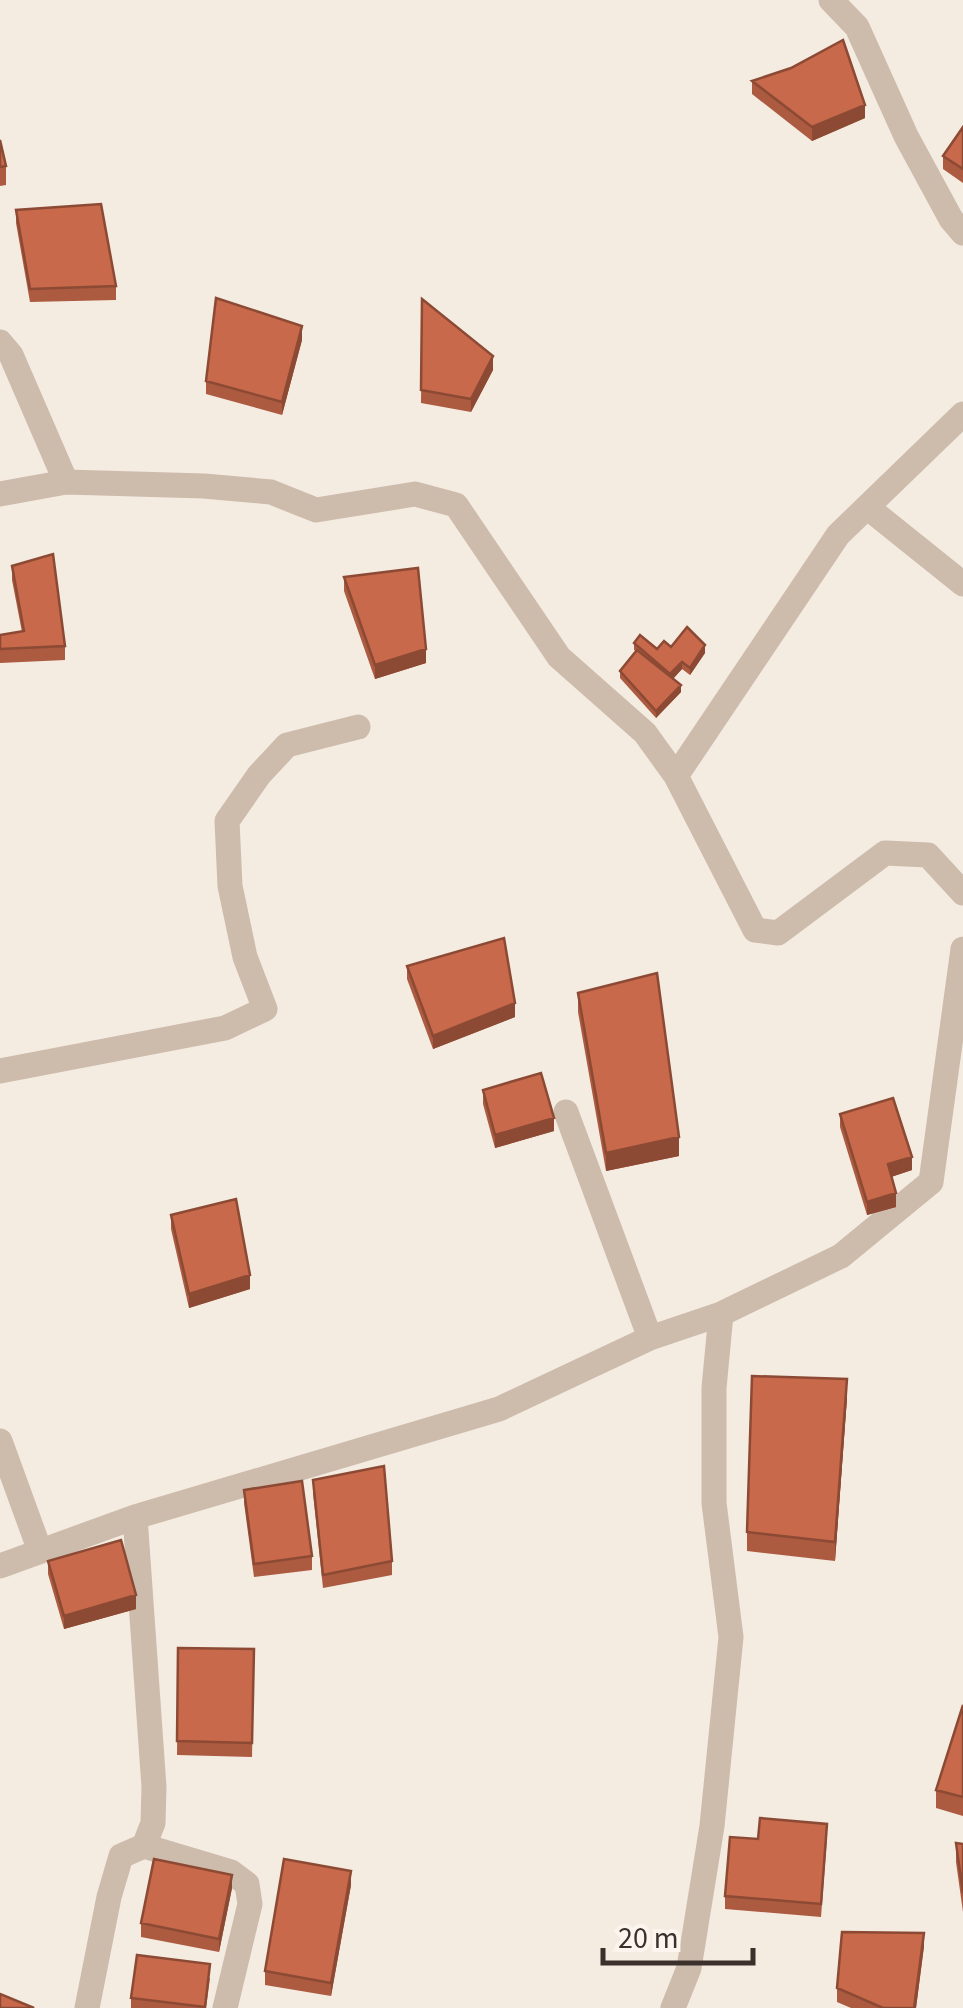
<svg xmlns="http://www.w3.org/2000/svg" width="963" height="2008" viewBox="0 0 963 2008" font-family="'Source Sans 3',sans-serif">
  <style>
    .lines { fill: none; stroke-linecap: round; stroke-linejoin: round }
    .minor { stroke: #cdbbac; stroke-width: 25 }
    .wall { fill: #ac5a40 }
    .shaded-wall { fill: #8c4a34 }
    .building { fill: #c8694b; stroke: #8c4a34; stroke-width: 2.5 }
  </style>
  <rect width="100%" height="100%" fill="#f4ebe1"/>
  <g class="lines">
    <!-- minor -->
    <path class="minor" d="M 831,0 L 857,27 L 906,136 L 951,219 L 963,233
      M 0,342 L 11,355 L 66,482
      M 0,494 L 66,482 L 204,486 L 271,492 L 316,510 L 415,494 L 456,505 L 559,657 L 645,733 L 676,776 L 755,930 L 778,933 L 885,853 L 928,855 L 963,893
      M 867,507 L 963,584
      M 676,776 L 838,535 L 963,414
      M 0,1071 L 225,1028 L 265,1009 L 245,957 L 230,886 L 227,821 L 259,775 L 287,745 L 358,727
      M 566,1112 L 650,1338
      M 0,1441 L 40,1551
      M 0,1566 L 135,1517 L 499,1409 L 650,1338 L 721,1314 L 841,1256 L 931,1182 L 963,949
      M 144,1846 L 231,1872 L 247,1884 L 250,1904 L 225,2008
      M 87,2008 L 109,1897 L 121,1856 L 144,1846 L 153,1823 L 154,1787 L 135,1517
      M 673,2008 L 689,1968 L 712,1826 L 731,1637 L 714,1503 L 714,1388 L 721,1314"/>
  </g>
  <!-- wall -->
  <path class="wall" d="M 752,81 L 865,118 L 812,141 L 752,94 Z
    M 963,127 L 963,183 L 943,169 L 943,156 Z
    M 0,140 L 6,166 L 6,185 L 0,186 Z
    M 16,210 L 116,286 L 116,300 L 30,302 L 16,223 Z
    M 422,299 L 493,370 L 471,412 L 421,403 Z
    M 302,340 L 282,415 L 206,394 L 206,381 Z
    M 12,566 L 65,646 L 65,660 L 0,663 L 0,635 L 22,632 L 12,580 Z
    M 344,577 L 426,663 L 375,679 L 344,591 Z
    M 634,643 L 657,649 L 671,647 L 705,653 L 690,675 L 682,669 L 673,679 L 681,692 L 656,718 L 620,678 L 620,671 L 636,651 L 634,650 Z
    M 407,966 L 515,1017 L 433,1049 L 407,979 Z
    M 578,993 L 679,1156 L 606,1171 L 578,1012 Z
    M 483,1090 L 554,1131 L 495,1148 L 483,1104 Z
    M 840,1114 L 912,1170 L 891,1177 L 896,1207 L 867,1215 L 840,1127 Z
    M 171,1215 L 250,1289 L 189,1308 L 171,1229 Z
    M 847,1398 L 835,1561 L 747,1551 L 747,1532 Z
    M 313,1480 L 392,1561 L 392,1575 L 323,1588 L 313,1493 Z
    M 244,1490 L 312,1556 L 312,1570 L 254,1577 L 244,1503 Z
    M 48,1561 L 136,1609 L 64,1629 L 48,1574 Z
    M 178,1648 L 254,1649 L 252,1757 L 177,1755 Z
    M 963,1705 L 963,1816 L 936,1808 L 936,1790 Z
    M 827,1838 L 821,1917 L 725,1909 L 725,1896 L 758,1839 Z
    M 956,1843 L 963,1844 L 963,1912 L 956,1862 Z
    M 351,1885 L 331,1996 L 265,1985 L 265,1971 Z
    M 232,1888 L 219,1952 L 141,1937 L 141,1923 Z
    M 924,1946 L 916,2008 L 851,2008 L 837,2002 L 837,1988 Z
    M 210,1978 L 206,2008 L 131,2008 L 131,1998 Z"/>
  <!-- shaded-wall -->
  <path class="shaded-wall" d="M 865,105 L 865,118 L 812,141 L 812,127 Z
    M 302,326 L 302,340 L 282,415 L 282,402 Z
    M 493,356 L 493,370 L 471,412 L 471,399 Z
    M 705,645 L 705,653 L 690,675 L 690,668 Z
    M 426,649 L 426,663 L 375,679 L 375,665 Z
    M 682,662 L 682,669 L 670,682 L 670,674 Z
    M 681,685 L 681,692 L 656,718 L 656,711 Z
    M 515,1003 L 515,1017 L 433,1049 L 433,1036 Z
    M 554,1118 L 554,1131 L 495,1148 L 495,1135 Z
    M 679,1137 L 679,1156 L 606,1171 L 606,1153 Z
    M 912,1157 L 912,1170 L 888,1178 L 888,1164 Z
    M 896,1193 L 896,1207 L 867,1215 L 867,1202 Z
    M 250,1275 L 250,1289 L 189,1308 L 189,1294 Z
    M 847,1379 L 847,1398 L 835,1561 L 835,1542 Z
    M 136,1595 L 136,1609 L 64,1629 L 64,1616 Z
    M 351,1871 L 351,1885 L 331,1996 L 331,1983 Z
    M 232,1875 L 232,1888 L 219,1952 L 219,1939 Z
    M 924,1933 L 924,1946 L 916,2008 L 914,2008 Z"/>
  <!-- building -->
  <path class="building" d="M 843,40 L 865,105 L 812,127 L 752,81 L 791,68 Z
    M 963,127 L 963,169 L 943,156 Z
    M 0,140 L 6,166 L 0,167 Z
    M 101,204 L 116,286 L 30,289 L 16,210 Z
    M 216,298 L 302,326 L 282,402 L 206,381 Z
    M 422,299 L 493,356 L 471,399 L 421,390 Z
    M 53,554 L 65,646 L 0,649 L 0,635 L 24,631 L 12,566 Z
    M 418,568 L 426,649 L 375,665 L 344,577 Z
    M 687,627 L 705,645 L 690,668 L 682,662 L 670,674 L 634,643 L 640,635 L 657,649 L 664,641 L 671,647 Z
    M 637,650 L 681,685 L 656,711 L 620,671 Z
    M 504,938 L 515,1003 L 433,1036 L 407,966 Z
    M 657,973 L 679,1137 L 606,1153 L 578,993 Z
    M 541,1073 L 554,1118 L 495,1135 L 483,1090 Z
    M 893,1098 L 912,1157 L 888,1164 L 896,1193 L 867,1202 L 840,1114 Z
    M 236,1199 L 250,1275 L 189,1294 L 171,1215 Z
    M 752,1376 L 847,1379 L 835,1542 L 747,1532 Z
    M 384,1466 L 392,1561 L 323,1575 L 313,1480 Z
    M 302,1481 L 312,1556 L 254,1564 L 244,1490 Z
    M 121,1540 L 136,1595 L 64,1616 L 48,1561 Z
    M 178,1648 L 254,1649 L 252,1743 L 177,1741 Z
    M 963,1705 L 963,1797 L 936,1790 Z
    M 760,1818 L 827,1824 L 821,1904 L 725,1896 L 730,1837 L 758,1839 Z
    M 956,1843 L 963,1844 L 963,1893 Z
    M 154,1859 L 232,1875 L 219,1939 L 141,1923 Z
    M 284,1859 L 351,1871 L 331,1983 L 265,1971 Z
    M 842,1932 L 924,1933 L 914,2008 L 883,2008 L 837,1988 Z
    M 137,1955 L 210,1964 L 205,2007 L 131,1998 Z
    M 0,1994 L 34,2008 L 0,2008 Z"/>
  <!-- scale -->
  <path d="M603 1948v15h150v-15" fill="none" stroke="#3b302b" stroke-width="5"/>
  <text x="618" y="1948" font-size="30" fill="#3b302b" stroke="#fbf5ee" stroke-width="8" paint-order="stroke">20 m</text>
</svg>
